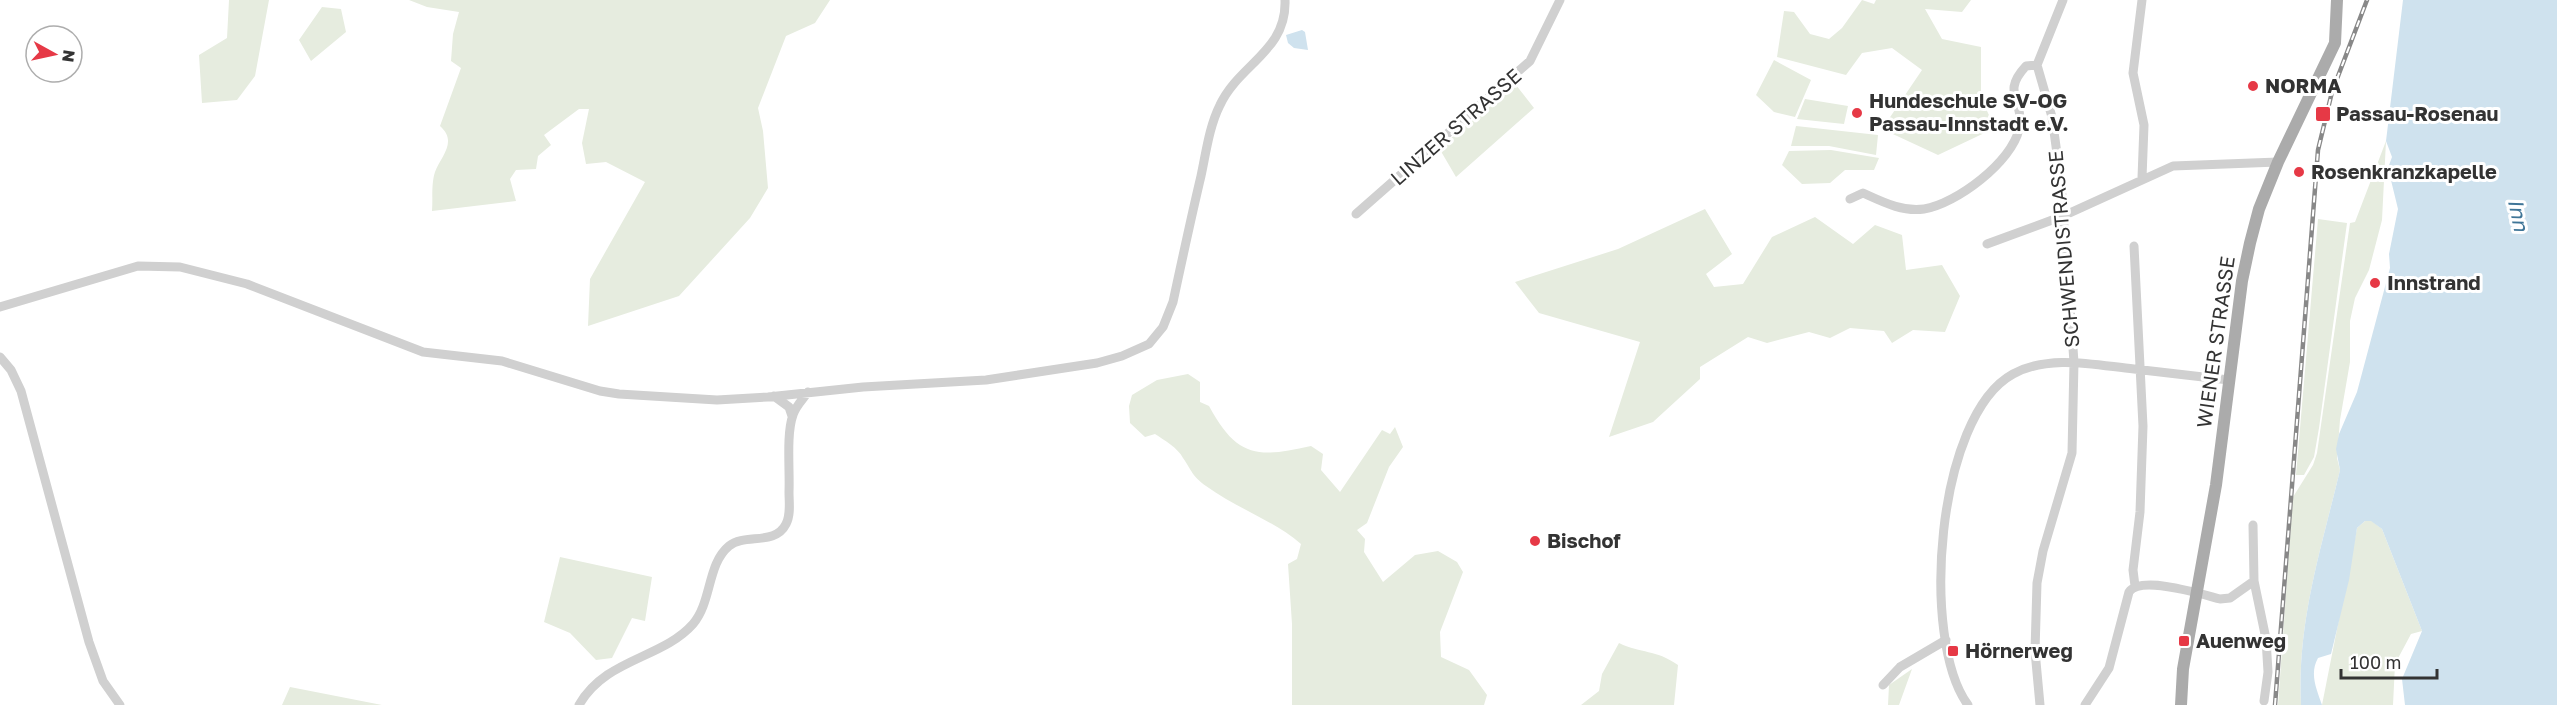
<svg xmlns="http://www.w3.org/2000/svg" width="2557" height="705" viewBox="0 0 2557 705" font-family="'Golos Text',sans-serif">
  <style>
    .green { fill: #e6ecdf }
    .water { fill: #cfe2ee }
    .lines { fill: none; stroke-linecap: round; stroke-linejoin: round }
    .minor { stroke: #d0d0d0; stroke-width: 9 }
    .major { stroke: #ababab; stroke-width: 12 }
    .rail-casing { stroke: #888; stroke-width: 4.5 }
    .rail { stroke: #fff; stroke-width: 2; stroke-dasharray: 7; stroke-linecap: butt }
    .poi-dot { fill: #e63946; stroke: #fff; stroke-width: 2 }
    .labels { text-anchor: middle; stroke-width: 6; stroke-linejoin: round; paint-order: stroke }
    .poi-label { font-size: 20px; font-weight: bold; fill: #333; stroke: #fff; text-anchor: start }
    .street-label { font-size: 20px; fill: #333; stroke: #fff }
    .water-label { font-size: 21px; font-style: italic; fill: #3f7597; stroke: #fff }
  </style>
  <rect width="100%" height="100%" fill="#fff"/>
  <!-- green -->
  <path class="green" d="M 229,0 L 269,0 L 255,76 L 237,100 L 202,103 L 199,55 L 227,38 Z
    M 409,0 L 830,0 L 815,23 L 786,36 L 758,108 L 763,131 L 768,188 L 750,218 L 679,296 L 588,326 L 590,279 L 645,182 L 606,162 L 586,164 L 582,143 L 589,109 L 579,109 L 544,135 L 551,145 L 538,156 L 536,169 L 516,170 L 510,179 L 516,201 L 432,211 C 433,199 431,184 435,172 C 441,156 458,142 440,126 L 461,68 L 451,61 L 453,34 L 459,12 L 427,7 Z
    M 1862,0 L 1874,4 L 1876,0 L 1971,0 L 1962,12 L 1925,9 L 1942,39 L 1981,47 L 1981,98 L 1995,128 L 1938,155 L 1882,129 L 1922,70 L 1892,48 L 1862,53 L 1846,75 L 1777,57 L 1784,11 L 1794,12 L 1810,34 L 1829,39 L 1842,28 Z
    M 322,7 L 341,9 L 346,32 L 311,61 L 299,40 Z
    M 1774,60 L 1811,80 L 1795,117 L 1774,112 L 1756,95 Z
    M 1516,85 L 1534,108 L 1456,177 L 1439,148 Z
    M 1805,99 L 1848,106 L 1844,124 L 1797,119 Z
    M 1796,126 L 1878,135 L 1876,155 L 1829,146 L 1791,146 Z
    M 2386,141 L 2382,220 L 2369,270 L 2355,298 L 2350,321 L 2350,362 L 2340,420 L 2337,458 L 2340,470 C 2321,550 2297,621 2301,705 L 2278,705 L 2293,497 L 2313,465 L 2317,453 L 2350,223 L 2355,222 Z
    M 1831,150 L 1879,158 L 1874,170 L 1845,170 L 1830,183 L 1802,184 L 1782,165 L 1789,151 Z
    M 1705,209 L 1732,254 L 1706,274 L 1714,287 L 1743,284 L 1772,237 L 1815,217 L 1853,244 L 1875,225 L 1902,235 L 1906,270 L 1942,265 L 1960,296 L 1945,332 L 1913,330 L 1892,343 L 1884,331 L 1850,328 L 1830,338 L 1809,332 L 1767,343 L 1748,337 L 1700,367 L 1700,379 L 1653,422 L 1609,437 L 1640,342 L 1539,313 L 1515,282 L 1618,249 Z
    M 2318,219 L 2347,223 L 2319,428 L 2314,457 L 2304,475 L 2296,475 Z
    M 1188,374 L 1200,382 L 1200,402 L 1209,406 C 1237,458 1258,458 1311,446 L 1323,454 L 1321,470 L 1340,492 L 1382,430 L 1390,434 L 1395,427 L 1403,447 L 1389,467 L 1367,523 L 1357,530 L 1365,539 L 1364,552 L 1383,582 L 1415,555 L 1438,551 L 1457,562 L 1463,572 L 1440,632 L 1441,657 L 1469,670 L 1487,695 L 1484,705 L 1292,705 L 1292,624 L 1288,564 L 1297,559 L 1301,544 C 1273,520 1236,508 1206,486 C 1192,476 1192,471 1183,458 C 1178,448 1164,440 1155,434 L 1145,437 L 1130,423 L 1129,406 L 1132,395 L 1157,380 Z
    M 2365,521 L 2372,521 L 2382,529 L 2422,631 L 2411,634 L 2395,664 L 2393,705 L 2322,705 L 2357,528 Z
    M 560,557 L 652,577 L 645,621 L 632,618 L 612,658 L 596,660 L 570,633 L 544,622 Z
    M 1619,643 C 1642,654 1655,649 1678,665 L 1674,705 L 1581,705 L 1599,691 L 1602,674 Z
    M 1912,669 L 1899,705 L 1888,705 L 1889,685 Z
    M 290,687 L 382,705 L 282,705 Z"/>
  <!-- water -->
  <path class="water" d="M 2403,0 L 2557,0 L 2557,705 L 2405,705 L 2402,679 L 2422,631 L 2382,529 L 2371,521 L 2365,521 L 2357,528 L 2349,580 L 2331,654 L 2318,658 C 2309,674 2317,690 2322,705 L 2301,705 C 2297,621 2321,550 2340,470 L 2336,449 L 2339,434 L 2357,392 L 2390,268 L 2389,254 L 2398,209 L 2388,168 L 2392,157 L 2386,141 Z
    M 1302,30 L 1305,32 L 1308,50 L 1294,48 L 1288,43 L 1286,35 Z"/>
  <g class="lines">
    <!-- minor -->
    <path class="minor" d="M 2142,0 L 2133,73 L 2144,125 L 2142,178
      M 2037,65 L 2052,117 L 2061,183 L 2074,362 L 2072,453 L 2043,551 L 2037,583 L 2035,651 L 2040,705
      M 1850,199 L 1863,193 C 1883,202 1902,212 1924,209 C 1956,204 2012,162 2019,129 C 2025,99 2000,94 2026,66 L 2037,65 L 2063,0
      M 1356,214 L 1530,61 L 1560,0
      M 1987,244 L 2063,216 L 2173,166 L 2278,162
      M 2134,246 L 2143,426 L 2140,512 L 2133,570 L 2135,586
      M 0,307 L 138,266 L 180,267 L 247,284 L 423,352 L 502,361 L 600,391 L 619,394 L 717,400 L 768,397 L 863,387 L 986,380 L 1097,363 L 1122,356 L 1149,344 L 1163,327 L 1173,302 C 1182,260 1191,218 1201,176 C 1206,153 1209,127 1220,105 C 1239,64 1287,51 1285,0
      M 0,357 L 11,370 L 21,391 L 89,642 L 103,681 L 120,705
      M 774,396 L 789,407 L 792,416
      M 2253,525 L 2254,581 L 2266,639 L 2268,672 L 2264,701
      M 1883,685 L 1900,667 L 1946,640
      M 579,705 C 606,658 662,659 693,624 C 712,602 707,564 729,546 C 745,533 775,546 786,524 C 791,515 789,502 789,492 C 790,471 786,434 793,415 C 795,407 803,399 808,392
      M 1968,705 C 1920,640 1936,416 2013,374 C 2050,354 2095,365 2134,369 C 2166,373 2197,376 2229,380
      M 2085,705 L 2109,668 L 2129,592 C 2141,575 2201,594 2220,599 L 2230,598 L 2254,581"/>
    <!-- major -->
    <path class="major" d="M 2181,705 L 2183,669 L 2216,485 L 2242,281 L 2250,243 L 2259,209 L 2278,162 L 2335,43 L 2337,0"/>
    <defs>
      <path id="rail" d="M 2275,705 L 2318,150 L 2332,92 L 2367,0"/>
    </defs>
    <!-- rail casing -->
    <use href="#rail" class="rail-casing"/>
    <!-- rail -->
    <use href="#rail" class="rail"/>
  </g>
  <!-- markers -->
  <g class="poi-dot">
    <circle cx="2253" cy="86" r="6"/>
    <circle cx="1857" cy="113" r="6"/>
    <rect x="2315" y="106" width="16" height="16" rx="3"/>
    <circle cx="2299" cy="172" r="6"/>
    <circle cx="2375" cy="283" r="6"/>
    <circle cx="1535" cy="541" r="6"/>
    <rect x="2178" y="635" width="12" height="12" rx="3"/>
    <rect x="1947" y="645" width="12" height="12" rx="3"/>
  </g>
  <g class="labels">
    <!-- poi labels -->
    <g class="poi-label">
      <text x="2265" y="93">NORMA</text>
      <text x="1869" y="108">Hundeschule SV-OG<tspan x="1869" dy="23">Passau-Innstadt e.V.</tspan></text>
      <text x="2336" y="121">Passau-Rosenau</text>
      <text x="2311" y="179">Rosenkranzkapelle</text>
      <text x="2387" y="290">Innstrand</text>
      <text x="1547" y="548">Bischof</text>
      <text x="2196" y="648">Auenweg</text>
      <text x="1965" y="658">Hörnerweg</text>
    </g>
    <!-- street labels -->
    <g class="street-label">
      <text transform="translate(1456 127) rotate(-41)" y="7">LINZER STRASSE</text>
      <text transform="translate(2064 249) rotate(-95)" y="7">SCHWENDISTRASSE</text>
      <text transform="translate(2216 342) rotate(-82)" y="7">WIENER STRASSE</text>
    </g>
    <!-- water labels -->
    <g class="water-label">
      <text transform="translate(2518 215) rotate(78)" y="7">Inn</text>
    </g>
  </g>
  <!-- north arrow -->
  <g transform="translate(54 54) rotate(98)"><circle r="28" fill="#ffffff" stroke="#adadad" stroke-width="1.5"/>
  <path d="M0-4.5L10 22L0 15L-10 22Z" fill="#e63946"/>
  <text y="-9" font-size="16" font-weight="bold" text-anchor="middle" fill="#333333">N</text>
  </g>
  <!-- scale -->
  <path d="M2341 669v9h96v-9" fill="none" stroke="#333333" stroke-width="3"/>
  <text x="2350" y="669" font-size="18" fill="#333333" stroke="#ffffff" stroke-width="4.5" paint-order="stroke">100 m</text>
</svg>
